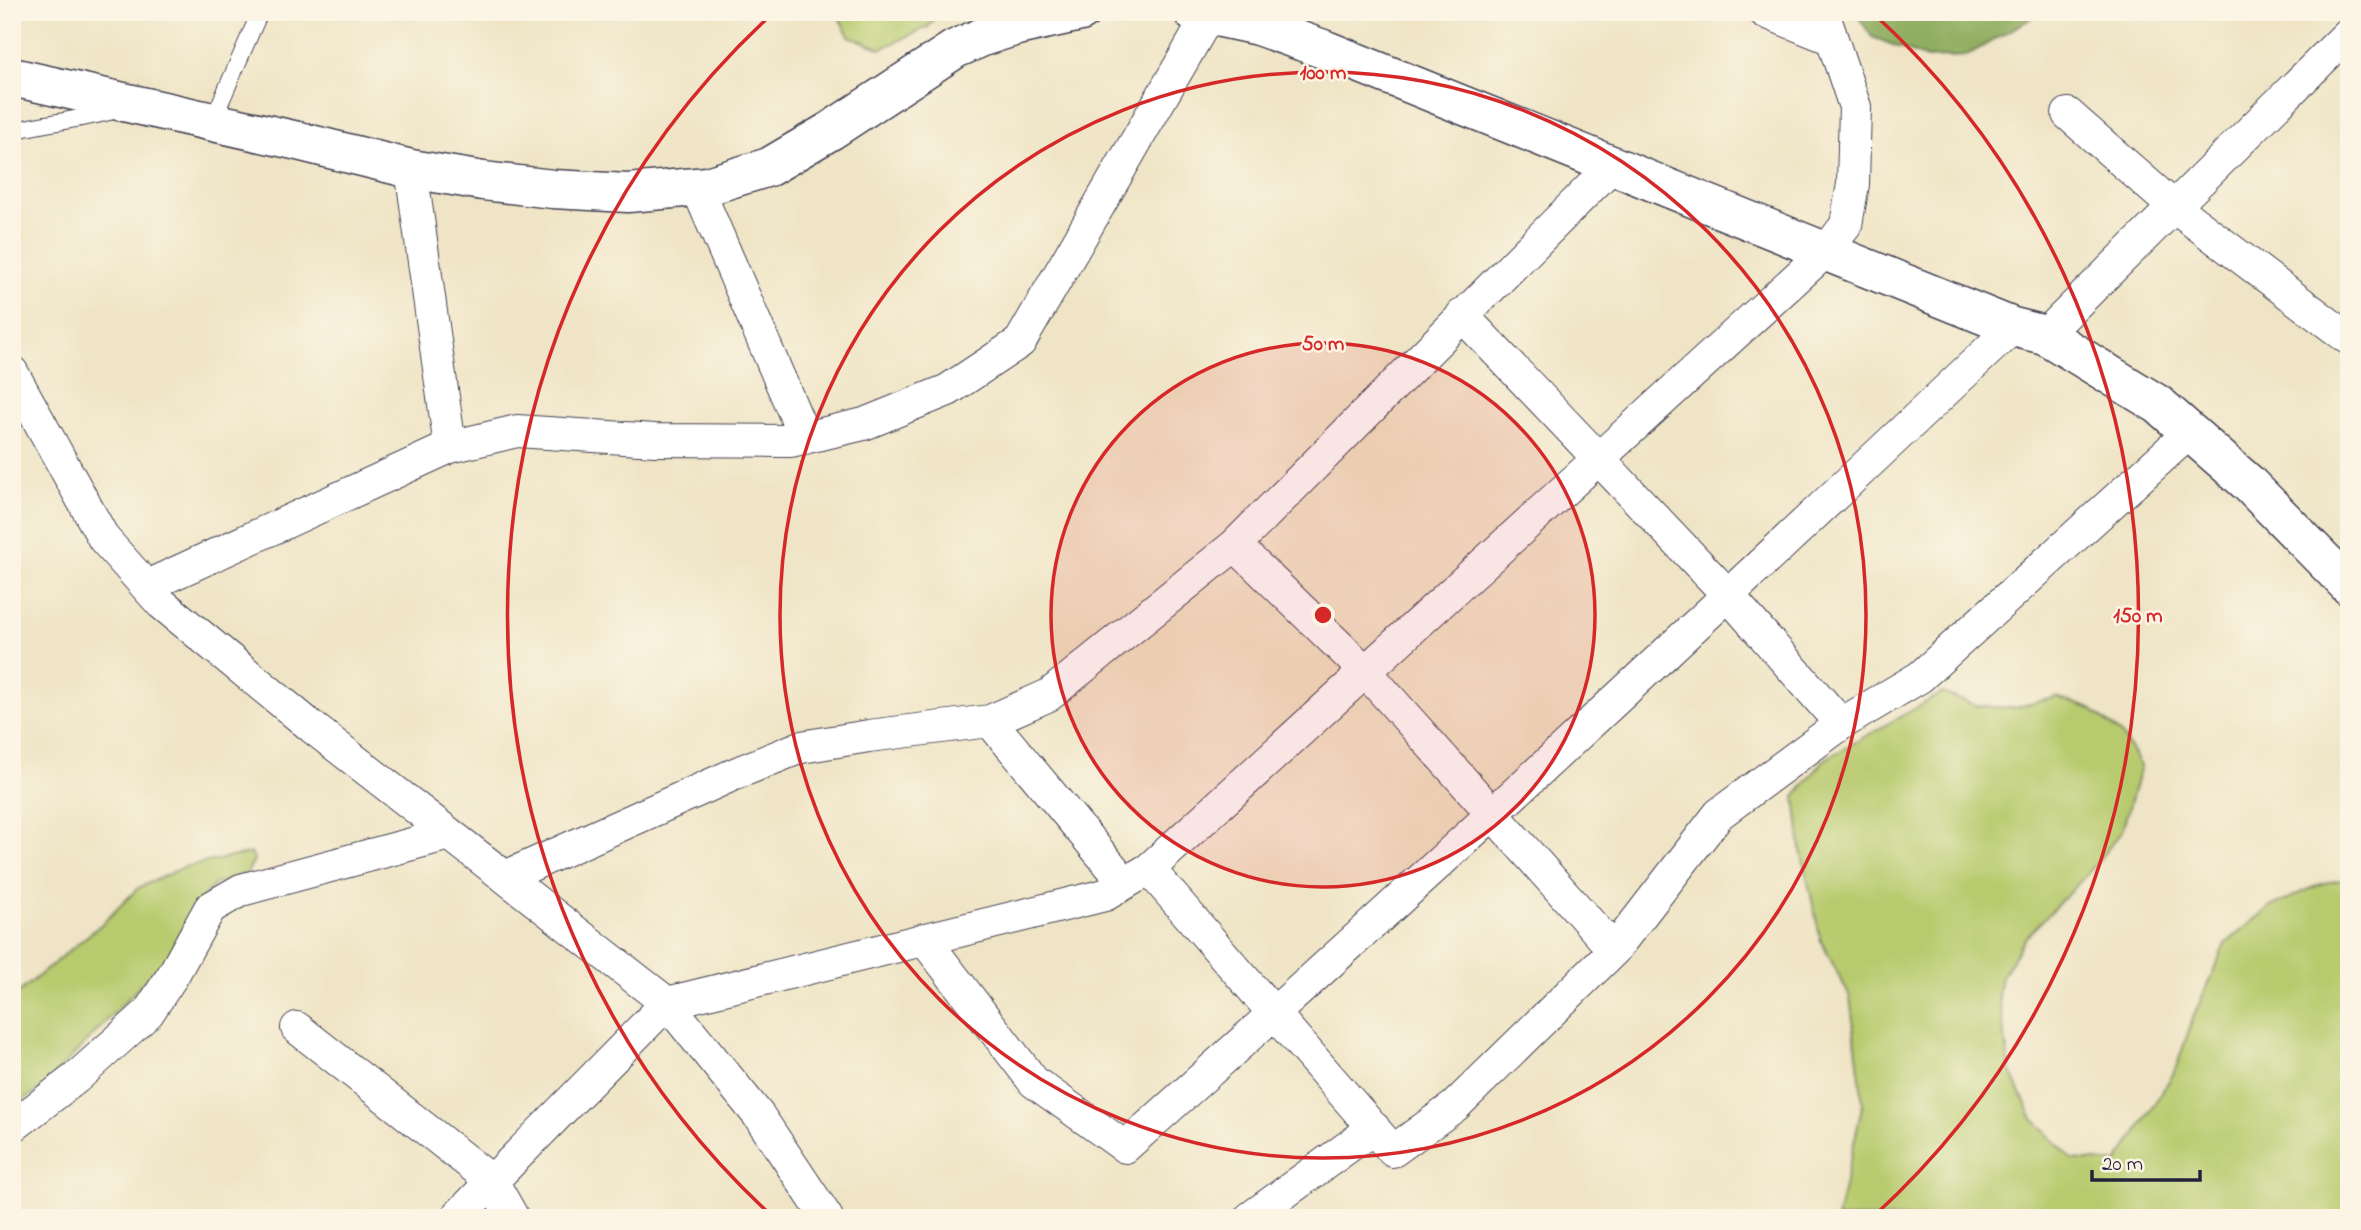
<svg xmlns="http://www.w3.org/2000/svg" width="2361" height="1230" viewBox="0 0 2361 1230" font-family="'Indie Flower',sans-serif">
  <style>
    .green { fill: #b7ca6d; stroke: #6c7654; stroke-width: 2 }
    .forest { fill: #91ae60; stroke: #5a684e; stroke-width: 2 }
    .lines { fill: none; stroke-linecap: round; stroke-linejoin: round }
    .lane-casing { stroke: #413f50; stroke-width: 18 }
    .street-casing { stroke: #413f50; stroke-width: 34 }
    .secondary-casing { stroke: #413f50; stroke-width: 41 }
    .lane { stroke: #fff; stroke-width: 16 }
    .street { stroke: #fff; stroke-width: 32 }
    .secondary { stroke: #fff; stroke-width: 38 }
    .ring { fill: none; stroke: #d62828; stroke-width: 3.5 }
    .centre { fill: #d62828; stroke: #fcf5e5; stroke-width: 3.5 }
    .ring-label { font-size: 21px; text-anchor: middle; font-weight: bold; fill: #d62828; stroke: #fcf5e5; stroke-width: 5; stroke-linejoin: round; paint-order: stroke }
  </style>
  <rect width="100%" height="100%" fill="#fcf5e5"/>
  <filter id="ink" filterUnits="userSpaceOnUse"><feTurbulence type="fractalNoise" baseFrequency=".0143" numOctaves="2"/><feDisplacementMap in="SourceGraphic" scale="14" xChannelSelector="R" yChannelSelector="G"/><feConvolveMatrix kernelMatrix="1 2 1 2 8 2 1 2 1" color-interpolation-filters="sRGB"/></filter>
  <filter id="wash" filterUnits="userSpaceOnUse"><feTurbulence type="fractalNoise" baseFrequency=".00686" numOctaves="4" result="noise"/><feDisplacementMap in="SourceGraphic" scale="28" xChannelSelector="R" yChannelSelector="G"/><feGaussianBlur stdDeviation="1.57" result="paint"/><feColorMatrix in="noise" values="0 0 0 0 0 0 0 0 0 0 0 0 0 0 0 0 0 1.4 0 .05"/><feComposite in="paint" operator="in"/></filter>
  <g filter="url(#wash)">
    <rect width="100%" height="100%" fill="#efe4c5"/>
    <!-- green -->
    <path class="green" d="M 836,12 L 941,12 L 928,27 L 881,49 L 849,36 Z
      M 1942,693 L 1977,706 L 2014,708 L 2056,697 L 2091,709 L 2121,734 L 2141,766 L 2122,831 L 2089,872 L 2026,937 L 2001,977 L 1998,992 L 2010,1070 L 2033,1119 L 2072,1159 L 2117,1163 L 2175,1071 L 2193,1018 L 2225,944 L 2270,907 L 2323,883 L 2349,879 L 2349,1218 L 1837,1218 L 1863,1103 L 1850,997 L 1821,941 L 1801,850 L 1795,796 L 1824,760 Z
      M 251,853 L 254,860 L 247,873 L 215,884 L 192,910 L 168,957 L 41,1089 L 12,1106 L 12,998 L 104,922 L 138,888 L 184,867 Z"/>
    <!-- forest -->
    <path class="forest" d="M 1855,12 L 2042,12 L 1966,56 L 1927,58 L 1872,37 Z"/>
  </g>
  <g filter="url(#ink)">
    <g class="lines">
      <defs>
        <path id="lane" d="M 212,122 L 260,12
          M 12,131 C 47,122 82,120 116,110"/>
        <path id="street" d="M 1765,12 L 1832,39
          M 2068,114 L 2174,207 L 2349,339
          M 411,169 L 450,447
          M 697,187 L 805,438
          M 1462,315 L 1729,596 L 1841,724
          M 2045,335 L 2349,33
          M 12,372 L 104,539 L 161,603 L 312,727 L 667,1003 L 759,1116 L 827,1218
          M 1235,545 L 1366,672 L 1614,950
          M 147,586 L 450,447 L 517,431 L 655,440 L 791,441 L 864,424 L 948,390 L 1020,342 L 1209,15
          M 990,721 L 1125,883
          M 1149,869 L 1393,1151 L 1455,1106 L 1614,950 L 1719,814 L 1841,724 L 1920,677 L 2190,432
          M 505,877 L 737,773 L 801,747 L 869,736 L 990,721 L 1049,695 L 1235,545 L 1612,166
          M 924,939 L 1034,1082 L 1125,1147 C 1426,879 1720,604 2013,327
          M 297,1028 L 492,1181 L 513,1218
          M 12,1127 L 76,1078 L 148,1013 L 173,975 L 210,908 L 241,890 L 449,834
          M 456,1218 L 667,1003 L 1105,895 L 1149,869 L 1826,251 L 1846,225 L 1853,184 L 1855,107 L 1823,12
          M 1250,1218 L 1374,1128"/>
        <path id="secondary" d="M 1193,12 L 1258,26 L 1326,50 L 2013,327 L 2045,335 L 2159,405 L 2248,483 L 2349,586
          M 12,77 L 298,141 L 411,169 L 483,181 L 553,189 L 628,193 L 707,186 L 769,167 L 830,131 L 955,49 L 985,36 L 1017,26 L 1081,12"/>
      </defs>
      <!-- lane casing -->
      <use href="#lane" class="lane-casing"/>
      <!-- street casing -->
      <use href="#street" class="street-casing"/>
      <!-- secondary casing -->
      <use href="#secondary" class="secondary-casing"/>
      <!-- lane -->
      <use href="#lane" class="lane"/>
      <!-- street -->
      <use href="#street" class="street"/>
      <!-- secondary -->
      <use href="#secondary" class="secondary"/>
    </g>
  </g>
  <!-- distance rings -->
  <circle cx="1323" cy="615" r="272" fill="#d62828" fill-opacity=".12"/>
  <g class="ring">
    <circle cx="1323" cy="615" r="272"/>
    <circle cx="1323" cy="615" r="543"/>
    <path d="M772 1216A815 815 0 0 1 772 14M1874 14A815 815 0 0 1 1874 1216"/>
  </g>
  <circle cx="1323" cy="615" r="10" class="centre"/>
  <g class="ring-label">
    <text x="1323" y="79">100 m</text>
    <text x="1323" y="350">50 m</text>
    <text x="2138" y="622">150 m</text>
  </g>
  <!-- margin -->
  <rect width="2361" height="1230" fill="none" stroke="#fcf5e5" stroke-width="42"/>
  <!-- scale -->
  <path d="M2092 1170v10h108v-10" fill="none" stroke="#22223b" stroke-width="3.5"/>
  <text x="2102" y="1170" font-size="21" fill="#22223b" stroke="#fcf5e5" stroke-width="5" paint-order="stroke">20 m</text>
</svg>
